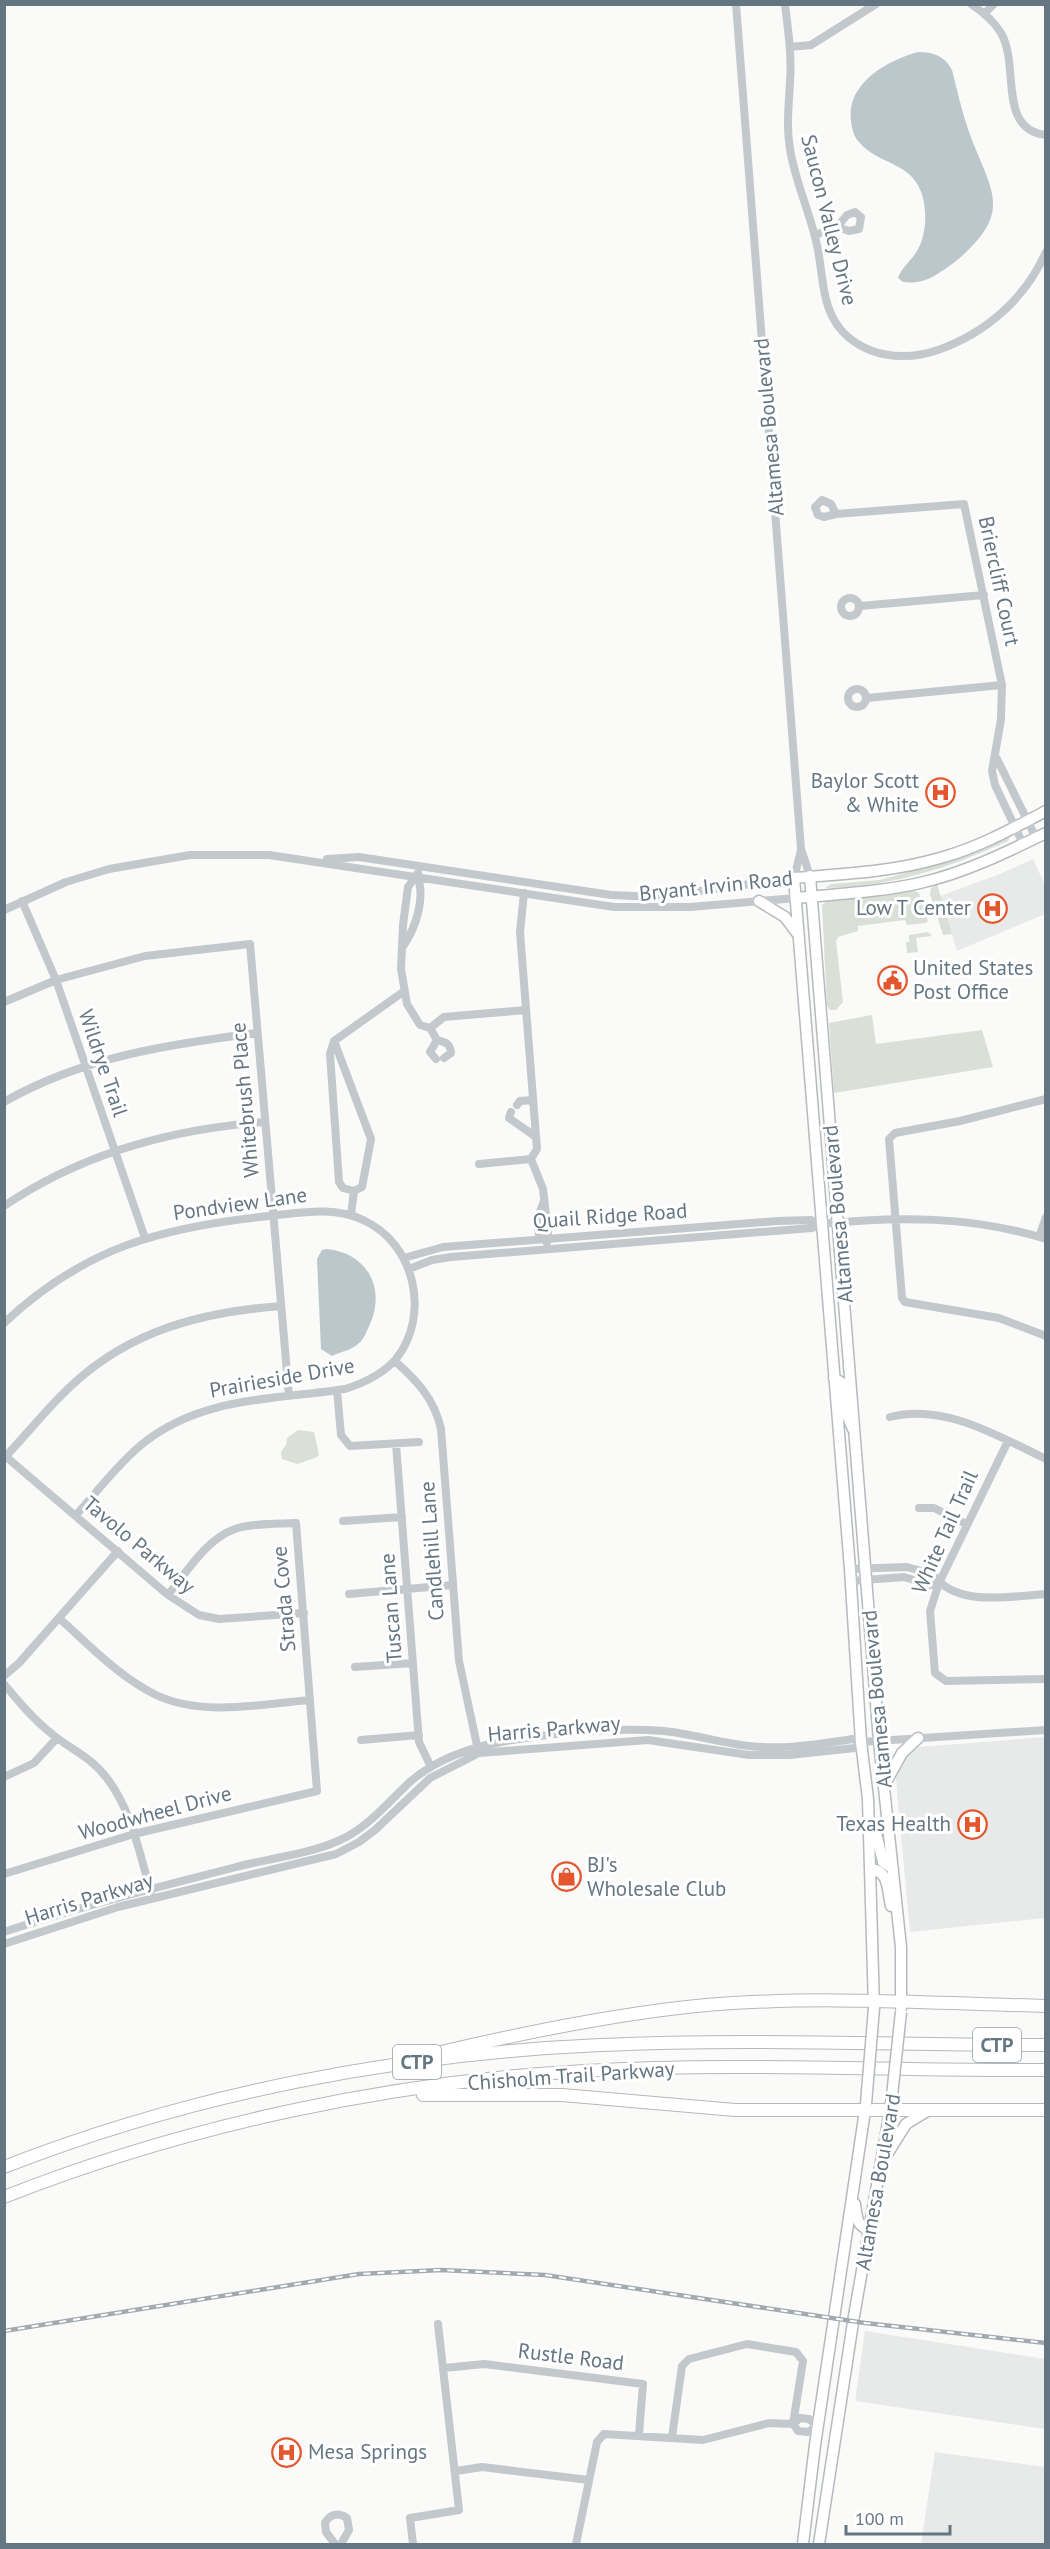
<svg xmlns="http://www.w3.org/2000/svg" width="1050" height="2549" viewBox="0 0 1050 2549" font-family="'PT Sans',sans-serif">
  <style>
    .built { fill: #e8e9e9 }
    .green { fill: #dadfd7 }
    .water { fill: #bbc7cb }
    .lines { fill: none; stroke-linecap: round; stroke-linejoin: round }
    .major-casing { stroke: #b5babe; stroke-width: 13 }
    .highway-casing { stroke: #b4b9bd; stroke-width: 14 }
    .minor { stroke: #c3c8cc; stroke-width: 8 }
    .major { stroke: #fff; stroke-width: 10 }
    .highway { stroke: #fff; stroke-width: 12 }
    .rail-casing { stroke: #a2aab0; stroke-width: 4.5 }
    .rail { stroke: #fff; stroke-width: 2; stroke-dasharray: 7; stroke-linecap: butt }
    .major-bridge-casing { stroke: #b5babe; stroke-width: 13; stroke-linecap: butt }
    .major-bridge { stroke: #fff; stroke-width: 10 }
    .labels { text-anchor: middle; stroke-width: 6; stroke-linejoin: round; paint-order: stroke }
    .shield { fill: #fff; stroke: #939fa8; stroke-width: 1.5 }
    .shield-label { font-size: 20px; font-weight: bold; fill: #657683 }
    .street-label { font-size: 21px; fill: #657683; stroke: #fff }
    .poi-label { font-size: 21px; fill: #657683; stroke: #fff; text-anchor: end }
  </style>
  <rect width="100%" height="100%" fill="#fafaf8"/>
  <!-- built -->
  <path class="built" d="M 1033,859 L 1045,885 L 1045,914 L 957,951 L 940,896 L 1000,874 Z
    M 1045,1737 L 1045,1918 L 910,1932 L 895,1771 L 902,1758 L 919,1747 Z
    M 865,2331 L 1045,2359 L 1045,2429 L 855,2401 Z
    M 935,2452 L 1045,2467 L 1045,2544 L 921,2544 Z"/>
  <!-- green -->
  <path class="green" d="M 1010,836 L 1008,841 C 946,869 894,886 825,888 L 831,884 L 880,880 L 905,873 Z
    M 937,884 L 952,934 L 943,935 L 930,894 L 931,888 Z
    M 913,890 L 919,893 L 928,921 L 926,923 L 907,925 L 905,920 L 858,926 L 858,931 L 838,937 L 836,941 L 843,1002 L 836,1010 L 830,1010 L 827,1006 L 822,905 L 827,901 Z
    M 928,932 L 932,936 L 916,938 L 918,952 L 907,953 L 906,942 L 909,942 L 909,935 Z
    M 872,1015 L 876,1044 L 982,1030 L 993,1067 L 834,1093 L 829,1023 Z
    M 298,1430 L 314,1432 L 319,1455 L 315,1458 L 297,1464 L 282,1459 L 281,1452 L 286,1445 L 287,1438 Z"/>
  <!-- water -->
  <path class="water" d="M 918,52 C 933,52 945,56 952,70 C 957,90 962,112 969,132 C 990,190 1016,211 956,261 C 938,274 926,285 903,282 L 898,278 C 902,267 911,261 917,251 C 926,236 927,215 923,198 C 914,161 879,166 859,142 C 854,137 852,129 851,121 C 846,84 886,61 918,52 Z
    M 327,1249 C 367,1253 386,1288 370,1324 C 367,1330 364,1340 358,1344 C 352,1350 340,1352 332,1356 L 321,1349 L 317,1259 L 322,1250 Z"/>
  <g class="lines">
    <defs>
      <path id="major" d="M 810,876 L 879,1741 L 901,1947 L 901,2008
        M 796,898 C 837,894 880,892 920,883 C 964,873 1005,853 1046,833
        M 759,901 L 785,917 L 797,933
        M 834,1378 L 842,1383 L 845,1411 L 853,1429
        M 886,1782 L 902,1753 L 918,1738
        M 875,1829 L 883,1862 L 893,1869
        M 872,1869 C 890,1873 887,1890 891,1906
        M 874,2008 L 868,1799 L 861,1742 L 850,1569 L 794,878 C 843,874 892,872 940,858 C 977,848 1012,829 1046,811
        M 886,2156 L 906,2124 L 927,2111
        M 855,2204 C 857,2217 856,2226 870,2230
        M 803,2544 L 815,2445 L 866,2104
        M 819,2544 L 854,2316 L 891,2105"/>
      <path id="highway" d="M 437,2053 C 522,2033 609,2015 696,2006 C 812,1995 930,2003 1046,2006
        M 423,2095 L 562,2095 L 735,2110 L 1046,2110
        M 4,2167 C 193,2093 398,2054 600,2045 C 748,2038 897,2045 1046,2045
        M 4,2197 C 186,2125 389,2082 584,2071 C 737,2062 892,2071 1046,2070"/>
    </defs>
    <!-- major casing -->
    <use href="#major" class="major-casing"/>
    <!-- highway casing -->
    <use href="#highway" class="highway-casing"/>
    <!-- minor -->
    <path class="minor" d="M 736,4 L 801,849 L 810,876
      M 785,4 C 788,30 792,56 790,81 C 789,104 786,126 790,149 C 795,181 809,210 816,241 C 821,260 821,280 826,299 C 838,351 893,366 938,350 C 986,333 1025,299 1046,252
      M 971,4 C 983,12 994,21 1001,33 C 1020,65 997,130 1046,135
      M 985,13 L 994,4
      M 790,47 L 811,45 L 876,4
      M 815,235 L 837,227 L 849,231 L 859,229 L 861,217 L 855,212 L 847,215 L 837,227
      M 822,500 L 831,504 L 836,514 L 824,517 L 818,515 L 815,507 Z
      M 836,514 L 964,504 L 1002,685 L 1001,719 L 992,771 L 995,785 L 1023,844
      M841 607a9 9 0 1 1 18 0a9 9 0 1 1-18 0Z
      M 860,606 L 984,595
      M848 698a9 9 0 1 1 18 0a9 9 0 1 1-18 0Z
      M 867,698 L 1002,685
      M 996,757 L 1036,838
      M 327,859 L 359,857 L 611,895 L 656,897 L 794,878 L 801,850
      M 418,873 L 408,887 L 403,925 L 401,969 L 407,1004 L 420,1025 L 430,1028 L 444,1017 L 526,1010
      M 524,893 L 520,932 L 537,1149 L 531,1159 L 543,1189 L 548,1233 L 547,1243
      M 22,901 L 56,980 L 145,1238
      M 4,910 L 66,882 L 109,869 L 190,855 L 269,855 L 614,907 L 690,907 L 796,898
      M 404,945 C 416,927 426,896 417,876
      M 4,1002 L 56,980 L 145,956 L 250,944 L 289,1396
      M 430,1028 L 437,1040 L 430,1052 L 436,1059
      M 437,1040 C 445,1042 450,1043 451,1053 L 444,1058
      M 334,1041 L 330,1054 L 339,1182 L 343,1188 L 354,1191 L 362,1187 L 371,1139 L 334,1041 L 403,992
      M 1046,1099 L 960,1121 L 895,1133 L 889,1139 L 902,1298 L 905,1302 L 999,1318 L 1046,1336
      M 4,1102 C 82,1057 170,1044 257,1033
      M 517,1105 L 520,1101 L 533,1100
      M 511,1112 L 509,1118 L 536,1137
      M 479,1164 L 531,1159
      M 544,1201 L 537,1220 L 539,1235 L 546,1236
      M 4,1206 C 82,1153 172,1129 264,1122
      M 351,1215 L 354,1191
      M 1039,1237 L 1046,1217
      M 404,1258 L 443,1247 L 778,1221 L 811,1220 L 821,1224
      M 409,1269 L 432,1260 L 451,1257 L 812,1228 L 821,1224 C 897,1216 972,1216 1046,1239
      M 4,1323 C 85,1247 162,1227 269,1216 C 301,1213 333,1206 363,1220 C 415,1243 431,1315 396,1359 C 383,1374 364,1383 345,1389 C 274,1400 200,1396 141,1445 C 117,1465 97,1492 76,1515
      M 395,1361 C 417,1381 434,1398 441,1429 L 459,1661 L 478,1750
      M 337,1390 L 341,1435 L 350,1446 L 419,1442
      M 890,1417 C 944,1403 998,1436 1046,1459
      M 1008,1441 L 939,1583 L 930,1611 L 935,1673 L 946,1681 L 1046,1679
      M 396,1444 L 419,1742 L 431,1767
      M 4,1455 L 168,1595 L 199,1615 L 219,1619 L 304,1613
      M 6,1456 C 28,1433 48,1407 72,1385 C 131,1330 202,1312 281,1306
      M 919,1508 L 934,1508 L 966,1524
      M 343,1521 L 402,1517
      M 850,1569 L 907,1567 L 933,1574 C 955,1608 1012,1596 1046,1594
      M 851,1581 L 904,1577 L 930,1585 L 939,1583
      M 349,1594 L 453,1585
      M 59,1618 C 89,1645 119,1677 156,1695 C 203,1717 261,1704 310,1700
      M 355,1667 L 413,1663
      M 4,1676 L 19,1663 L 118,1551
      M 4,1684 C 19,1702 34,1720 52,1734 C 70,1749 91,1757 106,1777 C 132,1810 139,1853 151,1892
      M 361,1740 L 419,1735
      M 4,1777 L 34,1763 L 57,1738
      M 4,1874 L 134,1834 L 317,1791 L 296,1523 C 276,1524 254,1523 235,1529 C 206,1539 187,1572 168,1595
      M 4,1932 C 81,1906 159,1887 236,1867 C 270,1858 306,1855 338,1841 C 368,1828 387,1803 411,1781 C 437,1759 468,1748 501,1742 C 553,1733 612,1727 664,1731 C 693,1734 721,1743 749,1746 C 785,1750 818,1744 853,1739 L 861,1742 L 1046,1730
      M 4,1944 L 118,1907 L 336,1854 L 359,1842 L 375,1830 L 430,1778 L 479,1753 L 648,1740 L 749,1755 L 789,1755 L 855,1748 L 861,1742
      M 444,2368 L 484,2364 L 643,2384 L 639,2434
      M 672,2437 L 682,2366 L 689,2359 L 747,2344 L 796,2352 L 803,2361 L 793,2424
      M 456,2471 L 482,2467 L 589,2480
      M 335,2544 L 326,2532 L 325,2523 C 330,2514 338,2512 347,2518 L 349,2530 L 341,2544
      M 413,2544 L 410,2518 L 459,2510 L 438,2324
      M 576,2544 L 597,2442 L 604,2434 L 703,2440 L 769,2423 L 793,2424 L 800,2418 L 809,2419 L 817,2426 L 808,2432 L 798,2431 L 793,2424"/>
    <!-- major -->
    <use href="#major" class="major"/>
    <!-- highway -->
    <use href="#highway" class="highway"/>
    <defs>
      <path id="rail" d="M 4,2331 L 359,2274 L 441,2270 L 545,2275 L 865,2323 L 1046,2343"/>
    </defs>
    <!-- rail casing -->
    <use href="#rail" class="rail-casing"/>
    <!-- rail -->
    <use href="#rail" class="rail"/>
    <defs>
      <path id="major-bridge" d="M 866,2104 L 874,2008
        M 891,2105 L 901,2012"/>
    </defs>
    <!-- major-bridge casing -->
    <use href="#major-bridge" class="major-bridge-casing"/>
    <!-- major-bridge -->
    <use href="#major-bridge" class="major-bridge"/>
  </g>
  <!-- icons -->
  <defs>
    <symbol id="hospital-ring" viewBox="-11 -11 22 22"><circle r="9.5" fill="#fff" stroke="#e4572e" stroke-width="1.5"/><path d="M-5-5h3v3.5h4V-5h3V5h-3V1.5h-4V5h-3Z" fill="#e4572e"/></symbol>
    <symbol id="civic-ring" viewBox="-11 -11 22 22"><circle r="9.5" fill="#fff" stroke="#e4572e" stroke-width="1.5"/><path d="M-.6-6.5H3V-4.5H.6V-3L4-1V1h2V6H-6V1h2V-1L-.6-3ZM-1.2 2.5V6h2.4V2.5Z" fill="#e4572e"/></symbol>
    <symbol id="shop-ring" viewBox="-11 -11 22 22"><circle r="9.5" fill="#fff" stroke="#e4572e" stroke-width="1.5"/><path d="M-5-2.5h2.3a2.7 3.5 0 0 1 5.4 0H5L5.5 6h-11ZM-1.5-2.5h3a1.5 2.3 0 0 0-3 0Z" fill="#e4572e"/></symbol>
  </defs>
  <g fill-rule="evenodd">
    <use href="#hospital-ring" x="924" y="776" width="33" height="33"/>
    <use href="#hospital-ring" x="976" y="892" width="33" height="33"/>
    <use href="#civic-ring" x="876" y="964" width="33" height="33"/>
    <use href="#hospital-ring" x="956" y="1808" width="33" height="33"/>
    <use href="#shop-ring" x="550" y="1860" width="33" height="33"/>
    <use href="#hospital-ring" x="270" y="2436" width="33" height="33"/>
  </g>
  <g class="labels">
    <!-- shield labels -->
    <g class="shield">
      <rect x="973" y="2028" width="48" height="34" rx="4.5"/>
      <rect x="393" y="2045" width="48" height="34" rx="4.5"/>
    </g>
    <g class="shield-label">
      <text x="997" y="2052">CTP</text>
      <text x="417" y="2069">CTP</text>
    </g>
    <!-- street labels -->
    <g class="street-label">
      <text transform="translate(829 220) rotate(76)" y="7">Saucon Valley Drive</text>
      <text transform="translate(769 427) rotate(-95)" y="7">Altamesa Boulevard</text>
      <text transform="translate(999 581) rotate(78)" y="7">Briercliff Court</text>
      <text transform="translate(716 886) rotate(-6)" y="7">Bryant Irvin Road</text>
      <text transform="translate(103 1063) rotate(71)" y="7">Wildrye Trail</text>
      <text transform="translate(245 1100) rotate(-95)" y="7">Whitebrush Place</text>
      <text transform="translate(240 1204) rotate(-8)" y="7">Pondview Lane</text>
      <text transform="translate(838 1214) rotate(-95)" y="7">Altamesa Boulevard</text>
      <text transform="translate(610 1216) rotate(-4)" y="7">Quail Ridge Road</text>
      <text transform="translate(282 1378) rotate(-10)" y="7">Prairieside Drive</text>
      <text transform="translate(945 1532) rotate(-66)" y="7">White Tail Trail</text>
      <text transform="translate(139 1545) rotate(40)" y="7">Tavolo Parkway</text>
      <text transform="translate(432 1551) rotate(-94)" y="7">Candlehill Lane</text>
      <text transform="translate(284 1599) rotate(-95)" y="7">Strada Cove</text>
      <text transform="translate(391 1608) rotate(-94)" y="7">Tuscan Lane</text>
      <text transform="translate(877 1699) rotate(-95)" y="7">Altamesa Boulevard</text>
      <text transform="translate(554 1729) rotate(-5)" y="7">Harris Parkway</text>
      <text transform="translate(155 1813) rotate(-15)" y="7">Woodwheel Drive</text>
      <text transform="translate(89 1899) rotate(-17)" y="7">Harris Parkway</text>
      <text transform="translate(571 2076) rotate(-4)" y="7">Chisholm Trail Parkway</text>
      <text transform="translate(878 2182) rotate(-80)" y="7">Altamesa Boulevard</text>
      <text transform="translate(571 2357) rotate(7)" y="7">Rustle Road</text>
    </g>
    <!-- poi labels -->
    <g class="poi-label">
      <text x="919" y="788">Baylor Scott<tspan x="919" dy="24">&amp; White</tspan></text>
      <text x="971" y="915">Low T Center</text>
      <text x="913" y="975" text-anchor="start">United States<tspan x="913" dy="24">Post Office</tspan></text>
      <text x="951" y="1831">Texas Health</text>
      <text x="587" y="1872" text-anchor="start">BJ's<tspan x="587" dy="24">Wholesale Club</tspan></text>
      <text x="308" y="2459" text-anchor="start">Mesa Springs</text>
    </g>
  </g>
  <!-- border -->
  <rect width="1050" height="2549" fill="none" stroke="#657683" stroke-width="12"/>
  <!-- scale -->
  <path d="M846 2525v9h104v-9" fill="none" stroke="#657683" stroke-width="3"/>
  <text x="855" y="2525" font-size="18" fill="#657683" stroke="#ffffff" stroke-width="4.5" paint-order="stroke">100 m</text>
</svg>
